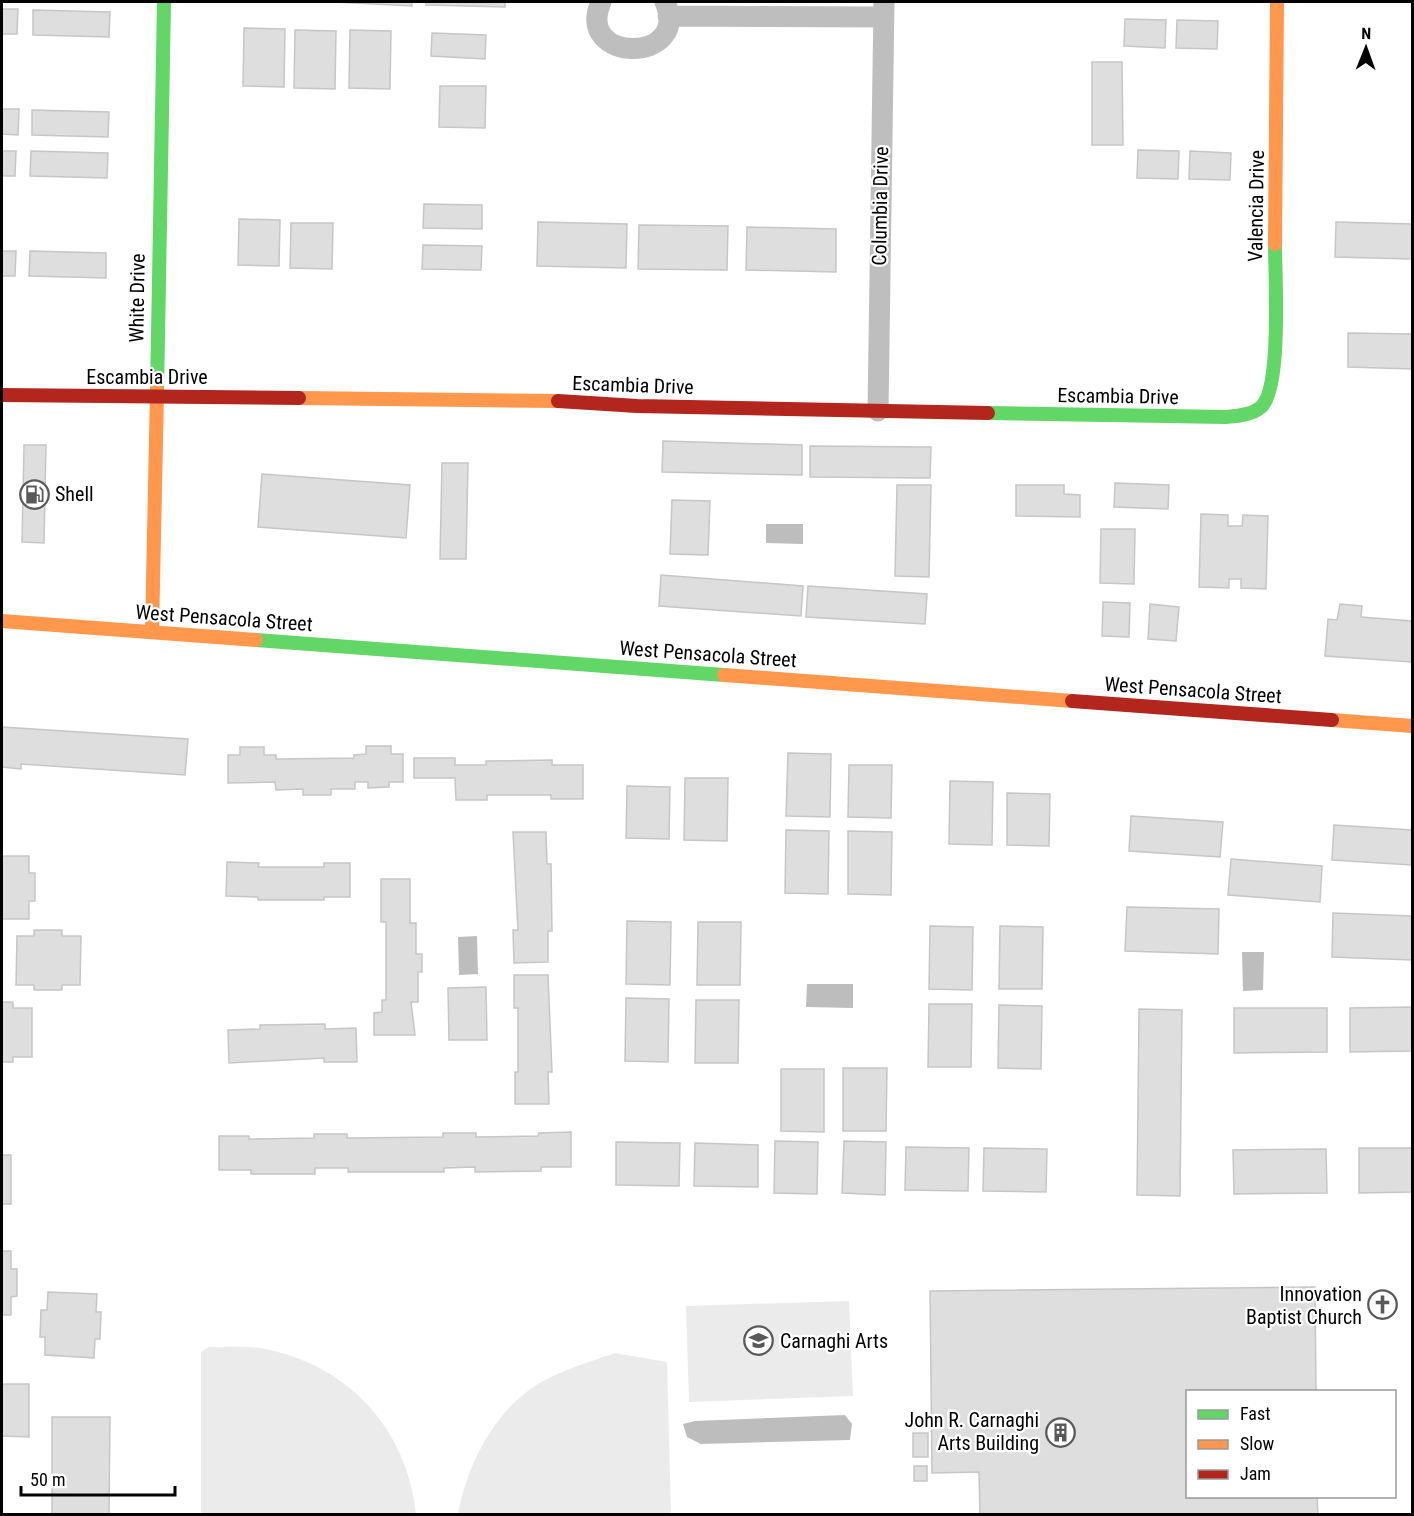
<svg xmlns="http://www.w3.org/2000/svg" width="1414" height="1516" viewBox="0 0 1414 1516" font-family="'Roboto Condensed',sans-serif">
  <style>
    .green { fill: #ebebeb }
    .water { fill: #bdbdbd }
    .building { fill: #dedede; stroke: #c6c6c6; stroke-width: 1.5 }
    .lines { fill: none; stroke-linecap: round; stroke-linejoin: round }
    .street { stroke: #bebebe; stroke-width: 21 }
    .fast { stroke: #63d668; stroke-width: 14 }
    .slow { stroke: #ff974d; stroke-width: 14 }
    .jam { stroke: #b3261e; stroke-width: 14 }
    .labels { text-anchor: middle; stroke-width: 4.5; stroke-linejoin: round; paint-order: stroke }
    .street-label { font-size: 20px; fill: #000; stroke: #fff }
    .poi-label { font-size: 20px; fill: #000; stroke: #fff; text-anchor: start }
  </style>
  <rect width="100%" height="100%" fill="#fff"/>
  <!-- green -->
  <path class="green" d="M 849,1301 L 853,1396 L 689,1402 L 686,1306 Z
    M 209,1347 C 225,1347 244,1346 260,1348 C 346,1363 407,1427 416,1514 L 201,1514 L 201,1352 Z
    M 615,1353 L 667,1362 L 671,1514 L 458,1514 C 467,1465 494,1411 538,1384 C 562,1370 589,1362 615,1353 Z"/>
  <!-- water -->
  <path class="water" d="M 766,524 L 803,524 L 803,544 L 766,543 Z
    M 477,936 L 478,974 L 459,975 L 458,937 Z
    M 1242,952 L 1264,952 L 1263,990 L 1243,991 Z
    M 807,984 L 853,984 L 853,1008 L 806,1007 Z
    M 845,1415 L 852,1424 L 850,1440 L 701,1444 L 687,1437 L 683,1424 L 695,1421 Z"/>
  <!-- building -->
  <path class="building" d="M 334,2 L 412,2 L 412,6 Z
    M 426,2 L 505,2 L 505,7 L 426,5 Z
    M 2,9 L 18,9 L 17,34 L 2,34 Z
    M 33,10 L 110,12 L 109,37 L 33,35 Z
    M 1125,19 L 1166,20 L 1165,48 L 1124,46 Z
    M 1177,20 L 1218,21 L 1217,49 L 1176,48 Z
    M 244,28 L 285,29 L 284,87 L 243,86 Z
    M 295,30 L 336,31 L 335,89 L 294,88 Z
    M 350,30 L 391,31 L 390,89 L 349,88 Z
    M 432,33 L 486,35 L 485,59 L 431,56 Z
    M 1092,62 L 1122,62 L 1123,145 L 1092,145 Z
    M 440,86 L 486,86 L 485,128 L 439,127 Z
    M 2,109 L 19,109 L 18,135 L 2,134 Z
    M 32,110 L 109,112 L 108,137 L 32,135 Z
    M 1138,150 L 1179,151 L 1178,179 L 1137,178 Z
    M 2,151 L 16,151 L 15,176 L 2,176 Z
    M 31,151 L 108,153 L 107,178 L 30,176 Z
    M 1190,151 L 1231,153 L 1230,180 L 1189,179 Z
    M 424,204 L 482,205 L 482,229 L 423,228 Z
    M 239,219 L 280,220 L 279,266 L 238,265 Z
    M 538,222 L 627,224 L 626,268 L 537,266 Z
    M 1336,222 L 1412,224 L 1412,259 L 1335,257 Z
    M 291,223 L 333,223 L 332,269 L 290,268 Z
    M 639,225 L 728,226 L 727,270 L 638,269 Z
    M 747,227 L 836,229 L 836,272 L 746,270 Z
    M 423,245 L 482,246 L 481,270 L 422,269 Z
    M 2,251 L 16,251 L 15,276 L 2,276 Z
    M 30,251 L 106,253 L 106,278 L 29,276 Z
    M 1348,333 L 1412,334 L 1412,369 L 1348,367 Z
    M 663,441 L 802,445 L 802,475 L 662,472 Z
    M 24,445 L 46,445 L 44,543 L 22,542 Z
    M 810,446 L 931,447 L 930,478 L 810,477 Z
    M 442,463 L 468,463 L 466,559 L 440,559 Z
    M 262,474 L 410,485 L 406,538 L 258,527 Z
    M 1115,483 L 1169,485 L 1168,509 L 1114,507 Z
    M 897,485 L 931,485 L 929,577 L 895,576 Z
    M 1016,485 L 1064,485 L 1064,494 L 1080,495 L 1080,517 L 1016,516 Z
    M 672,500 L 710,501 L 708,555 L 670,554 Z
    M 1201,514 L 1228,515 L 1228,526 L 1242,526 L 1243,515 L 1268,516 L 1266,589 L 1241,588 L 1241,579 L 1229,579 L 1229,588 L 1199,587 Z
    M 1101,529 L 1135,529 L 1134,584 L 1100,583 Z
    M 661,575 L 803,586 L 801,616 L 659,606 Z
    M 808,586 L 927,594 L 925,624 L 806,617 Z
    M 1103,602 L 1130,603 L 1129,637 L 1102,636 Z
    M 1150,604 L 1179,607 L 1176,641 L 1148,639 Z
    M 1340,604 L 1362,606 L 1361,617 L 1412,621 L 1412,662 L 1325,656 L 1328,619 L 1337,620 Z
    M 2,727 L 188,739 L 185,775 L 21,764 L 21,769 L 2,767 Z
    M 366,746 L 391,746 L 391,754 L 403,754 L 403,782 L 389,782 L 389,787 L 368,788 L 368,782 L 355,782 L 355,789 L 331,789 L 331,795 L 303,795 L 303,789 L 276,790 L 275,782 L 228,783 L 228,755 L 240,755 L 240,747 L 264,747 L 264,755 L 276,755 L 276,759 L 354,758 L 354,755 L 366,754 Z
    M 788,753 L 831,754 L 830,817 L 786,816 Z
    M 414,758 L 455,758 L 455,765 L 486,765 L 486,761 L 552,760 L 552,765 L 583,765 L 583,799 L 551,799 L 551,795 L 487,795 L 487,800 L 456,800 L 455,778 L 414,778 Z
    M 849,765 L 892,765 L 891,818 L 848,817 Z
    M 685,778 L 728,778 L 727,841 L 684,840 Z
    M 950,781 L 993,782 L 992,845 L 949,844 Z
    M 627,786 L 670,787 L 669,839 L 626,838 Z
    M 1007,793 L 1050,794 L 1049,846 L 1007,845 Z
    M 1131,816 L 1223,822 L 1220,857 L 1129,851 Z
    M 1334,825 L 1412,830 L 1412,865 L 1332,860 Z
    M 786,830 L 829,831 L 828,894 L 785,893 Z
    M 848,831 L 892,832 L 891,895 L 848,894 Z
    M 513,832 L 546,832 L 547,864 L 551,864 L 552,931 L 548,931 L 548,962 L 514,963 L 513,930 L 518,930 Z
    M 2,856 L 29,856 L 29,873 L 35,873 L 35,901 L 29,901 L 29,919 L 2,919 Z
    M 1231,859 L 1322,866 L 1320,902 L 1228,895 Z
    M 227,862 L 259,863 L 258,867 L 324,867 L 324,863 L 350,863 L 350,897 L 324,897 L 324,900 L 258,900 L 258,897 L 226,896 Z
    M 381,879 L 410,879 L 410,923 L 416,923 L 416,954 L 422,954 L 422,972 L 418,972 L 418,1002 L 411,1002 L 415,1035 L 374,1035 L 374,1013 L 382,1012 L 382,1000 L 386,1000 L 386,922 L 381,922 Z
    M 1127,907 L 1219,909 L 1218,954 L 1125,951 Z
    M 1333,913 L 1412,916 L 1412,960 L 1332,957 Z
    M 627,921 L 671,922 L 670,985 L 626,984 Z
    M 698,922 L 741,922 L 740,985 L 697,985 Z
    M 930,926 L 973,927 L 972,990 L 929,989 Z
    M 1000,926 L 1043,927 L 1042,989 L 999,989 Z
    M 34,930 L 62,930 L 62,936 L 81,936 L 80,985 L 62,985 L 62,990 L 34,990 L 34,985 L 16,985 L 17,936 L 34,936 Z
    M 514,975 L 548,975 L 552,1072 L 548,1072 L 549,1104 L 515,1104 L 515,1072 L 518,1072 L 518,1008 L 514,1008 Z
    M 486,987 L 487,1040 L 449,1040 L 448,988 Z
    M 626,998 L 669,999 L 668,1062 L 625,1061 Z
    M 696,1000 L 739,1000 L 738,1063 L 695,1063 Z
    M 2,1002 L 13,1002 L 13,1008 L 32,1008 L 32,1057 L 13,1057 L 13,1062 L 2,1062 Z
    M 929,1004 L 972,1004 L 971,1067 L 928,1067 Z
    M 999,1005 L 1042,1006 L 1041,1069 L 998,1068 Z
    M 1412,1007 L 1412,1051 L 1350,1052 L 1350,1008 Z
    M 1234,1008 L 1327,1008 L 1327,1052 L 1234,1053 Z
    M 1139,1009 L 1182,1010 L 1180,1196 L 1137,1195 Z
    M 325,1024 L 325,1029 L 356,1028 L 357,1062 L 324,1062 L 324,1058 L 229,1063 L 228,1030 L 260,1029 L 260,1025 Z
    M 843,1068 L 887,1068 L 886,1131 L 843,1131 Z
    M 781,1069 L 824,1069 L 824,1132 L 781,1131 Z
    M 571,1132 L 571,1167 L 541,1167 L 541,1171 L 475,1172 L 475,1167 L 444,1168 L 444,1172 L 348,1172 L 348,1168 L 315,1168 L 315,1174 L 251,1174 L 251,1170 L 219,1170 L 219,1136 L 249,1136 L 249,1139 L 314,1138 L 314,1134 L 347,1134 L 347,1138 L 443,1137 L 443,1133 L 476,1133 L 476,1137 L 538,1136 L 539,1133 Z
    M 775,1141 L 818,1142 L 817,1194 L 774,1193 Z
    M 844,1141 L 886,1142 L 885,1195 L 842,1193 Z
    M 616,1142 L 680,1143 L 679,1186 L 616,1185 Z
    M 695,1143 L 758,1145 L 758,1187 L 694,1186 Z
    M 906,1147 L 969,1148 L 968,1191 L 905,1190 Z
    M 984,1148 L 1047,1149 L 1046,1192 L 983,1191 Z
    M 1359,1148 L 1412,1148 L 1412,1192 L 1359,1193 Z
    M 1326,1149 L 1327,1193 L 1234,1194 L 1233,1150 Z
    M 2,1155 L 11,1155 L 11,1204 L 2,1204 Z
    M 2,1251 L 11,1251 L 11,1269 L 17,1269 L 17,1296 L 11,1297 L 11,1315 L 2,1315 Z
    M 1315,1287 L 1316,1392 L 1188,1392 L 1188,1496 L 1317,1496 L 1318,1514 L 980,1514 L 979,1472 L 932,1473 L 930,1291 Z
    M 48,1292 L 97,1294 L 96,1312 L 101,1312 L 100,1339 L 95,1339 L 94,1358 L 45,1355 L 45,1337 L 40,1337 L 41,1310 L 47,1310 Z
    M 2,1384 L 29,1384 L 29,1437 L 2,1436 Z
    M 52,1417 L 110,1417 L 109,1514 L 52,1514 Z
    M 913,1433 L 928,1433 L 928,1457 L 913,1457 Z
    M 914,1466 L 927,1466 L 927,1481 L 914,1481 Z"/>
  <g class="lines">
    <!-- street -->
    <path class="street" d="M 601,2 C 574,64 692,64 665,2
      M 668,16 L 883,17
      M 878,411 L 884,2"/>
    <!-- fast -->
    <path class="fast" d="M 157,391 L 164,2
      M 988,413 L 1226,417 C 1237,416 1252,415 1261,407 C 1282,389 1275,275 1275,244
      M 256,640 L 724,675"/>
    <!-- slow -->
    <path class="slow" d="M 1275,244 L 1277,2
      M 299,398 L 558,401
      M 2,621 L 256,640
      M 152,632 L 157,391
      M 724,675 L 1072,701
      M 1332,720 L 1412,726"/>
    <!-- jam -->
    <path class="jam" d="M 2,395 L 299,398
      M 558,401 L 637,406 L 988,413
      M 1072,701 L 1332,720"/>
  </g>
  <!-- icons -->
  <defs>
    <symbol id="fuel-ring" viewBox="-11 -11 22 22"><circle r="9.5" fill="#fff" stroke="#595959" stroke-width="1.5"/><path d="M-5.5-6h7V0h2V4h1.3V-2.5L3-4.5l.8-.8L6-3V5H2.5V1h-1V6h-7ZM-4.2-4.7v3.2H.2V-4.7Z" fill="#595959"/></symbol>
    <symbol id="church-ring" viewBox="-11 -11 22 22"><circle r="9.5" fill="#fff" stroke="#595959" stroke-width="1.5"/><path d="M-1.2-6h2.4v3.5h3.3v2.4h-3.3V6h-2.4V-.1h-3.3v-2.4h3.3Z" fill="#595959"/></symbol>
    <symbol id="university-ring" viewBox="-11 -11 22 22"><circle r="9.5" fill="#fff" stroke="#595959" stroke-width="1.5"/><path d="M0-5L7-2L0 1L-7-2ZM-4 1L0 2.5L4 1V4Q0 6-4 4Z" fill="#595959"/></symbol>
    <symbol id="building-ring" viewBox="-11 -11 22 22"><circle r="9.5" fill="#fff" stroke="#595959" stroke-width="1.5"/><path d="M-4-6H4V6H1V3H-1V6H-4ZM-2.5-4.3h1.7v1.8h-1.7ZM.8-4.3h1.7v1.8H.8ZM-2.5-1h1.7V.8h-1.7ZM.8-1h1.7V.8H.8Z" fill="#595959"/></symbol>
  </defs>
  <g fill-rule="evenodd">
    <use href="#fuel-ring" x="18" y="478" width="33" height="33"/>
    <use href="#church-ring" x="1366" y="1288" width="33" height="33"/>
    <use href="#university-ring" x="742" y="1324" width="33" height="33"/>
    <use href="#building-ring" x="1044" y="1416" width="33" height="33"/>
  </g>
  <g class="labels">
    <!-- street labels -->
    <g class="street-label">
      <text transform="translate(880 206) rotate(-89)" y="7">Columbia Drive</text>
      <text transform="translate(1256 206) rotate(-89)" y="7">Valencia Drive</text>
      <text transform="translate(137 298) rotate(-89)" y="7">White Drive</text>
      <text x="147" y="384">Escambia Drive</text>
      <text transform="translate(633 385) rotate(2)" y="7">Escambia Drive</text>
      <text transform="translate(1118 396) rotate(1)" y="7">Escambia Drive</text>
      <text transform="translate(224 618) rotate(4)" y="7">West Pensacola Street</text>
      <text transform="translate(708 654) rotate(4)" y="7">West Pensacola Street</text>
      <text transform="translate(1193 690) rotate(4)" y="7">West Pensacola Street</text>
    </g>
    <!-- poi labels -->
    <g class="poi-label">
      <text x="55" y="501">Shell</text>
      <text x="1362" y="1301" text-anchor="end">Innovation<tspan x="1362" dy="23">Baptist Church</tspan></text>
      <text x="780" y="1348">Carnaghi Arts</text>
      <text x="1039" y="1427" text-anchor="end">John R. Carnaghi<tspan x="1039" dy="23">Arts Building</tspan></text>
    </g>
  </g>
  <!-- border -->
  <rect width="1414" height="1516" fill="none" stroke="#000000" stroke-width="6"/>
  <!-- legend -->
  <rect x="1186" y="1390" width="210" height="108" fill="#ffffff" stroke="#999999" stroke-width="1.5"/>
  <rect x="1198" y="1410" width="30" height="9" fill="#63d668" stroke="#999999" stroke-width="1.5"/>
  <text x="1240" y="1420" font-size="18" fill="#000000">Fast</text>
  <rect x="1198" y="1440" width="30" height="9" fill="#ff974d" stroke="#999999" stroke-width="1.5"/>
  <text x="1240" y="1450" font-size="18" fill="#000000">Slow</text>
  <rect x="1198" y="1470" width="30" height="9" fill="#b3261e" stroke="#999999" stroke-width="1.5"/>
  <text x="1240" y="1480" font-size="18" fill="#000000">Jam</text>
  <!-- north arrow -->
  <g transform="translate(1366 48) rotate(1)" stroke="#ffffff" stroke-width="4.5" paint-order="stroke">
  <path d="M0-4.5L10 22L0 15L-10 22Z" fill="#000000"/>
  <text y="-9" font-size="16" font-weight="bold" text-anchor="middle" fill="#000000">N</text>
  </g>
  <!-- scale -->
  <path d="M21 1486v9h154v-9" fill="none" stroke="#000000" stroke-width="3"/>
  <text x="30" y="1486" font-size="18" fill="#000000" stroke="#ffffff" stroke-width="4.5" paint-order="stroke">50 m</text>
</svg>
